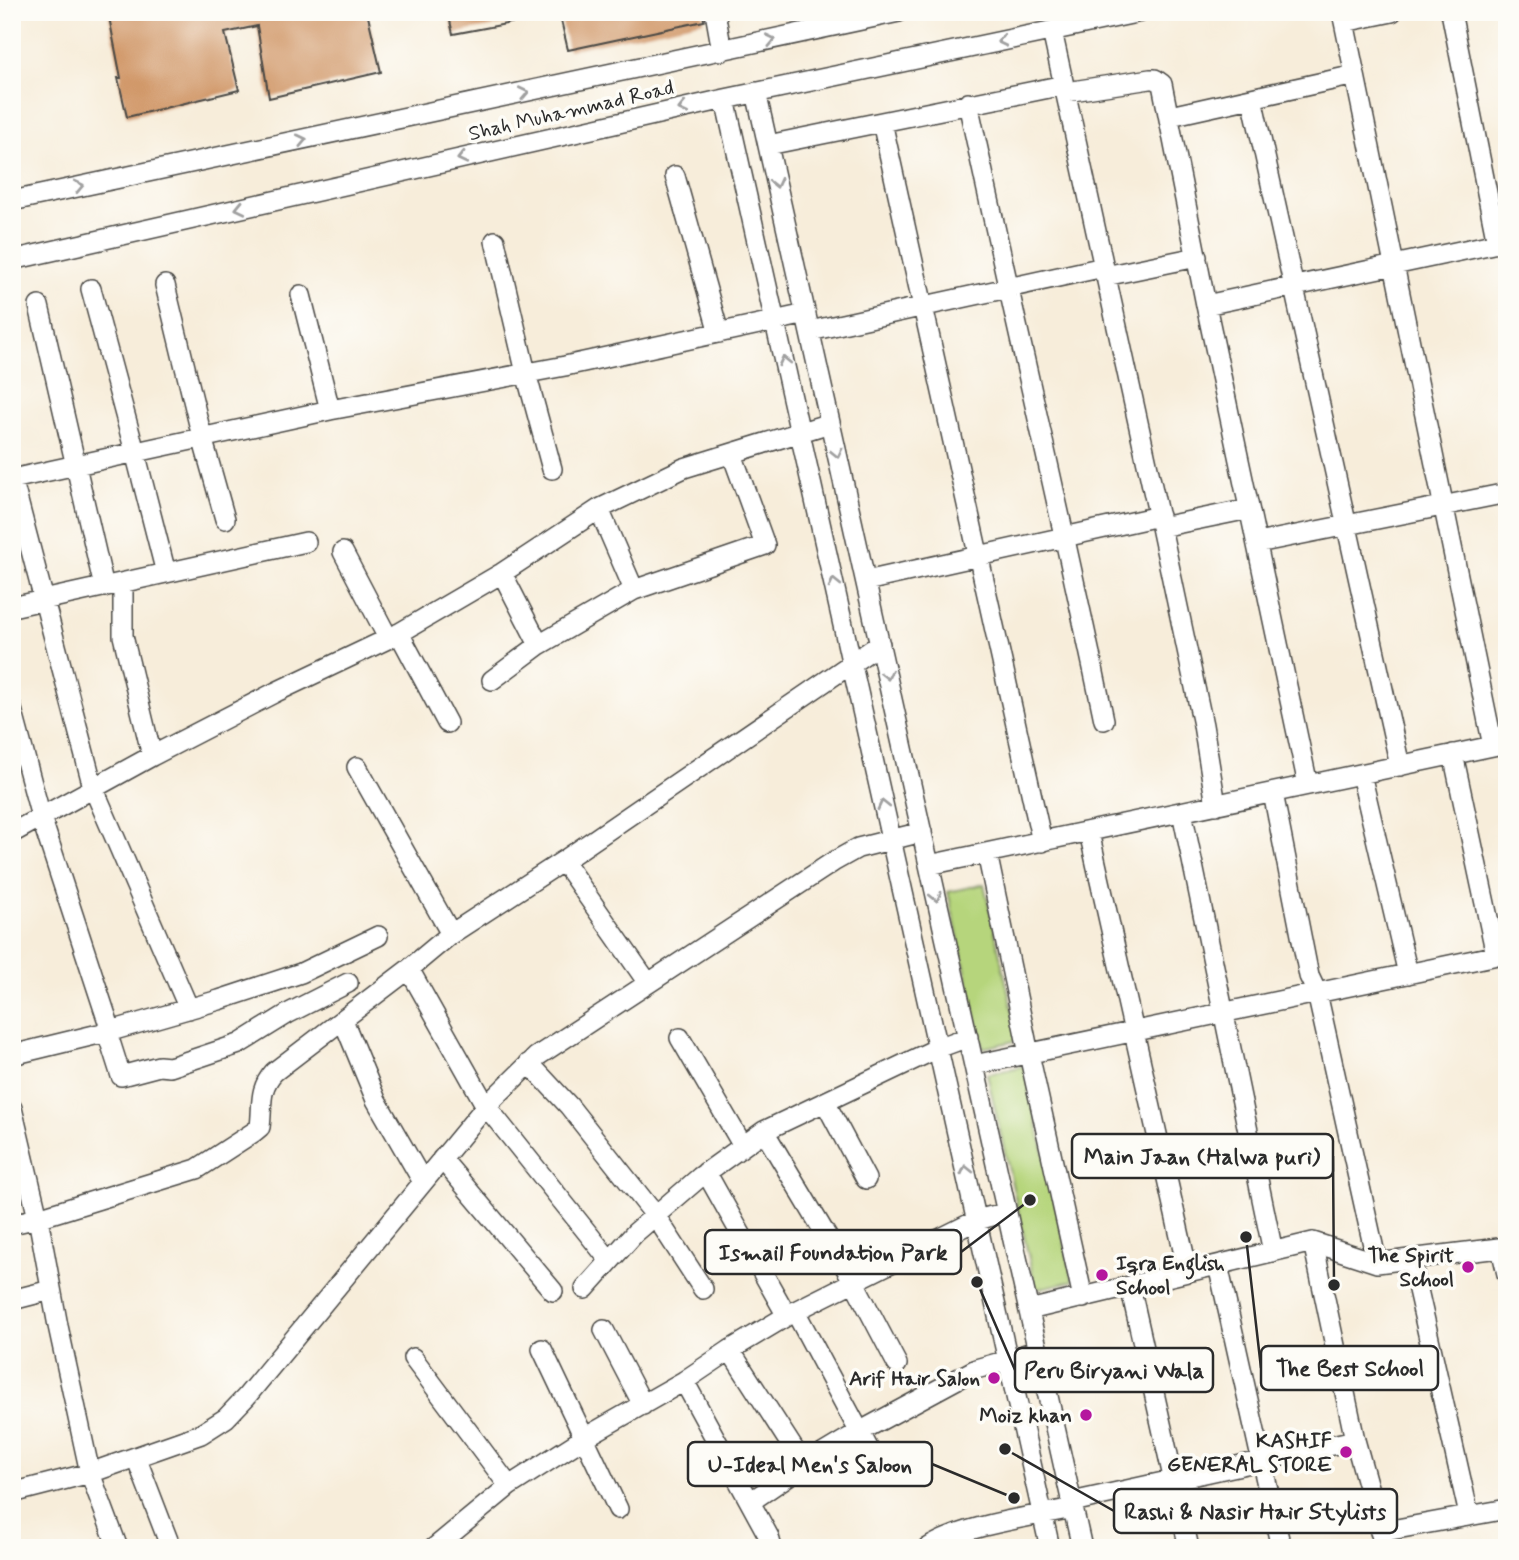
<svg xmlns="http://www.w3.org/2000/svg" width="1519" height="1560" viewBox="0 0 1519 1560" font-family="Mynerve,sans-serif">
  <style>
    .green { fill: #b6d57c; stroke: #708054; stroke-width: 2 }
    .building { fill: #d1996b }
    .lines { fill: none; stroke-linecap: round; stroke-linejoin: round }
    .minor-casing { stroke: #4a4845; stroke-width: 22 }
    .minor { stroke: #fff; stroke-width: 19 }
    .oneway { stroke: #a0a0a0 }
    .poi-dot { fill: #b5179e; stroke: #fdfcf7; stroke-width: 2.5 }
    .labels { text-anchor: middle; stroke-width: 7; stroke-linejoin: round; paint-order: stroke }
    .street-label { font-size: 21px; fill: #2b2b2b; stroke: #fdfcf7 }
    .poi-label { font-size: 21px; font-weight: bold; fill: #2b2b2b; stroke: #fdfcf7; text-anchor: end }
    .leader { fill: none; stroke: #2b2b2b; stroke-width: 2.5 }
    .callout-dot { fill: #2b2b2b; stroke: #fdfcf7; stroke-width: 2.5 }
    .callout { fill: #fdfcf7; stroke: #2b2b2b; stroke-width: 2.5 }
    .callout-label { font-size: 23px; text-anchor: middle; font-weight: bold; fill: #2b2b2b }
  </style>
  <rect width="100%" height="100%" fill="#fdfcf7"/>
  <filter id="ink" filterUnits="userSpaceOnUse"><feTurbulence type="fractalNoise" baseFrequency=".0143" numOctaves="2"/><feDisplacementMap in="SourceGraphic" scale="14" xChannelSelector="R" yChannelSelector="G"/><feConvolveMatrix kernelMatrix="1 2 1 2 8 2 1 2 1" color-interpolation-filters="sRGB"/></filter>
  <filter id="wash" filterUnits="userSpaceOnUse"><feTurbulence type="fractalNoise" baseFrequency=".00686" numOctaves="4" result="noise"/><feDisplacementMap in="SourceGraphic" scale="28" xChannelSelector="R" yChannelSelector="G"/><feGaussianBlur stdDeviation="1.57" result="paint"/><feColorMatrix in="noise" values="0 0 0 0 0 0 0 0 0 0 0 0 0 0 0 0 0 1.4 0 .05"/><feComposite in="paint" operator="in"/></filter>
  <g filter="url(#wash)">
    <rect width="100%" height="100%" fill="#f7edda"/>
    <!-- green -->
    <path class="green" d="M 984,884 L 1019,1040 L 983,1048 L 948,892 Z
      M 1024,1066 L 1073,1281 L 1036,1289 L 987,1074 Z"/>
    <g id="blocks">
      <!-- building -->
      <path class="building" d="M 108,12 L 367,12 L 381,72 L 269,98 L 257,26 L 225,33 L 239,90 L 127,117 L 118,78 L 121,78 Z
        M 448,12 L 532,12 L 532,19 L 453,34 Z
        M 559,12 L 703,12 L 704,21 L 568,50 Z"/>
    </g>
  </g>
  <g filter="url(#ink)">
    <use href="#blocks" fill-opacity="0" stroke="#4a4845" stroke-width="2"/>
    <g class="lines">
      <defs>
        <path id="minor" d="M 715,12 L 722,51
          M 1342,12 L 1493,746
          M 1451,12 L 1497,243
          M 1344,22 L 1392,12
          M 1052,31 L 1161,527 L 1203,725 L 1216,805
          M 756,92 L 1082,1548
          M 1066,92 L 1150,79 L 1155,79 L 1162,84 L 1206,305 L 1308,785
          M 1252,98 L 1400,766
          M 725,99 L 1050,1548
          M 968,103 C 1012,309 1061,514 1104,720
          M 1170,116 L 1355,75
          M 882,122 L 1042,842
          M 768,145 L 1064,85
          M 675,176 L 719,333
          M 12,201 L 899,12
          M 495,241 L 526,373 L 552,469
          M 12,260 L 725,99 L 1141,12
          M 1105,276 L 1197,257
          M 165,285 L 202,437 L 225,519
          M 91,289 L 135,452 L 166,573
          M 301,295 L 330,410
          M 1206,305 L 1507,241
          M 39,306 L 104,587
          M 810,331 L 1104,267
          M 12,478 L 93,787 L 189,1009
          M 12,479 L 330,410 L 565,366 L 806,314
          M 599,509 L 634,590
          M 1161,527 L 1249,509
          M 1257,543 L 1507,493
          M 343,552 L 388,638
          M 502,573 L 539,645
          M 866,581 L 1159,516
          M 123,583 L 123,636 L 152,756
          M 12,607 L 306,542
          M 399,633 L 447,723
          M 492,680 L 539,645 L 634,590 L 765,545 L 732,454
          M 12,709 L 41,817 L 111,1031
          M 1453,754 L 1496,955
          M 357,767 L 451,934
          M 1361,774 L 1408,974
          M 1273,793 L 1309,976 L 1317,993 L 1377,1263
          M 1182,812 L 1273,1252
          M 1089,832 L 1188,1272
          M 12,833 L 152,756 L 276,692 L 396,635 L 502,573 L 599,509 L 684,468 L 830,423
          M 987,853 L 1029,1054 L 1083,1298
          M 563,861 L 648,983
          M 929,865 L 1507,743
          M 409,969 L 486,1106 L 610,1261
          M 343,1020 L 376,1100 L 423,1182
          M 107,1032 L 121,1076 L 159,1066 L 170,1067 L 239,1044 L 289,1013 L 348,983
          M 680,1038 L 743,1146
          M 12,1055 L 111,1031 L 219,1000 L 301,973 L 378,936
          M 529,1063 L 569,1106 L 655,1215 L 703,1289
          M 974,1065 L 1507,953
          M 825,1102 L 866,1179
          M 12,1108 L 38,1218 L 58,1326 L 90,1473 L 118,1548
          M 764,1131 L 854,1282 L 897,1364
          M 442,1159 L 553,1291
          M 706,1172 L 787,1316
          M 12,1224 L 38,1218 L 197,1169 L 254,1132 L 260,1127 C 263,1104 258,1090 274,1072 L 409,969 L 451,934 L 563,861 L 880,644
          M 1313,1242 L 1355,1440 L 1385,1548
          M 1501,1248 L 1507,1274
          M 1411,1259 L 1469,1515
          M 1218,1265 L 1281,1548
          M 1130,1286 L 1189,1548
          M 585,1289 L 635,1233 L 700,1177 L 764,1131 L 938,1048 L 968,1037
          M 12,1300 L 51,1290
          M 1029,1310 L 1313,1242 L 1377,1263 L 1507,1247
          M 795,1311 L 874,1459
          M 604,1330 L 643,1405
          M 542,1349 L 618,1509
          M 730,1350 L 804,1465
          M 413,1358 L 509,1486
          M 684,1381 L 769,1537 L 772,1548
          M 136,1457 L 171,1548
          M 12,1493 L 90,1473 L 201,1434 L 226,1418 L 246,1397 L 486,1106 L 536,1057 L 833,862 L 858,848 L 922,832
          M 750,1502 L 804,1465 L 859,1432 L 976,1369 L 1008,1360 L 1038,1350
          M 1072,1502 L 1355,1440
          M 1380,1532 L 1507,1509
          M 434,1548 L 509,1486 L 584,1438 L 684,1381 L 730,1350 L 795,1311 L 977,1220 L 1007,1212
          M 928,1548 C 964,1525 1030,1517 1073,1508"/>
      </defs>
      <!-- minor casing -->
      <use href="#minor" class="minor-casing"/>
      <!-- minor -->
      <use href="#minor" class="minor"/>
    </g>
    <!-- one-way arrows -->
    <defs><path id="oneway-chevron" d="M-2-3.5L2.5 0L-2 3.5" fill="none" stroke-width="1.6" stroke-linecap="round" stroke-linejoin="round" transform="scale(1.75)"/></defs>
    <g class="oneway">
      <use href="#oneway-chevron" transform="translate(771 40) rotate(-12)"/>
      <use href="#oneway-chevron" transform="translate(1002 41) rotate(168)"/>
      <use href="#oneway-chevron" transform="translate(524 93) rotate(-12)"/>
      <use href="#oneway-chevron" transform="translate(683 108) rotate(167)"/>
      <use href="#oneway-chevron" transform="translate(302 140) rotate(-12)"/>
      <use href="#oneway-chevron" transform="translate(462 158) rotate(167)"/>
      <use href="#oneway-chevron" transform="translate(776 183) rotate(77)"/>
      <use href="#oneway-chevron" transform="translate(79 186) rotate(-12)"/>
      <use href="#oneway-chevron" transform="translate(240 208) rotate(167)"/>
      <use href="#oneway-chevron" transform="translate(784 361) rotate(-103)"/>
      <use href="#oneway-chevron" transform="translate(837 453) rotate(77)"/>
      <use href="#oneway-chevron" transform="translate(834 583) rotate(-103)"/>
      <use href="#oneway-chevron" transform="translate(887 675) rotate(77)"/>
      <use href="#oneway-chevron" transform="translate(883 805) rotate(-103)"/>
      <use href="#oneway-chevron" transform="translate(936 897) rotate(77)"/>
      <use href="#oneway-chevron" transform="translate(966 1170) rotate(-103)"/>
    </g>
  </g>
  <!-- markers -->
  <g class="poi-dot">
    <circle cx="1468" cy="1267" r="7"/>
    <circle cx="1102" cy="1275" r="7"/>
    <circle cx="994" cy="1378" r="7"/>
    <circle cx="1086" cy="1415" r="7"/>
    <circle cx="1346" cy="1452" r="7"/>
  </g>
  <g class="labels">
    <!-- street labels -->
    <g class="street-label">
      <text transform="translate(571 110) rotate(-13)" y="7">Shah Muhammad Road</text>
    </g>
    <!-- poi labels -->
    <g class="poi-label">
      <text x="1454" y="1262">The Spirit<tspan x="1454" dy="24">School</tspan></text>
      <text x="1116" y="1270" text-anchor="start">Iqra English<tspan x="1116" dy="24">School</tspan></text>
      <text x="980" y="1385">Arif Hair Salon</text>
      <text x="1072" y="1422">Moiz khan</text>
      <text x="1332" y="1447">KASHIF<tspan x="1332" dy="24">GENERAL STORE</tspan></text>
    </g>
  </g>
  <!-- callouts -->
  <path class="leader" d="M1334 1285L1333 1156M1030 1200L961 1252M1246 1237L1261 1368M977 1282L1015 1370M1014 1498L932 1464M1005 1449L1114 1511"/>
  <g class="callout-dot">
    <circle cx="1334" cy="1285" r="7"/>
    <circle cx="1030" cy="1200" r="7"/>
    <circle cx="1246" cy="1237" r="7"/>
    <circle cx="977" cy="1282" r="7"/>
    <circle cx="1014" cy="1498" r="7"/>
    <circle cx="1005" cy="1449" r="7"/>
  </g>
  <g class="callout">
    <rect x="1072" y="1134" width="261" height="44" rx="7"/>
    <rect x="705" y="1230" width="256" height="44" rx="7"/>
    <rect x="1261" y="1346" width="177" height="44" rx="7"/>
    <rect x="1015" y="1348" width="198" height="44" rx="7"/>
    <rect x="688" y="1442" width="244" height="44" rx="7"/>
    <rect x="1114" y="1489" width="283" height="44" rx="7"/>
  </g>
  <g class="callout-label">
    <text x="1202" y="1164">Main Jaan (Halwa puri)</text>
    <text x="833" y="1260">Ismail Foundation Park</text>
    <text x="1350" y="1376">The Best School</text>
    <text x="1114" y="1378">Peru Biryani Wala</text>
    <text x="810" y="1472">U-Ideal Men's Saloon</text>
    <text x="1255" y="1519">Rashi &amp; Nasir Hair Stylists</text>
  </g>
  <!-- margin -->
  <rect width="1519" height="1560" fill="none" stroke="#fdfcf7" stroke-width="42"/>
</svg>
